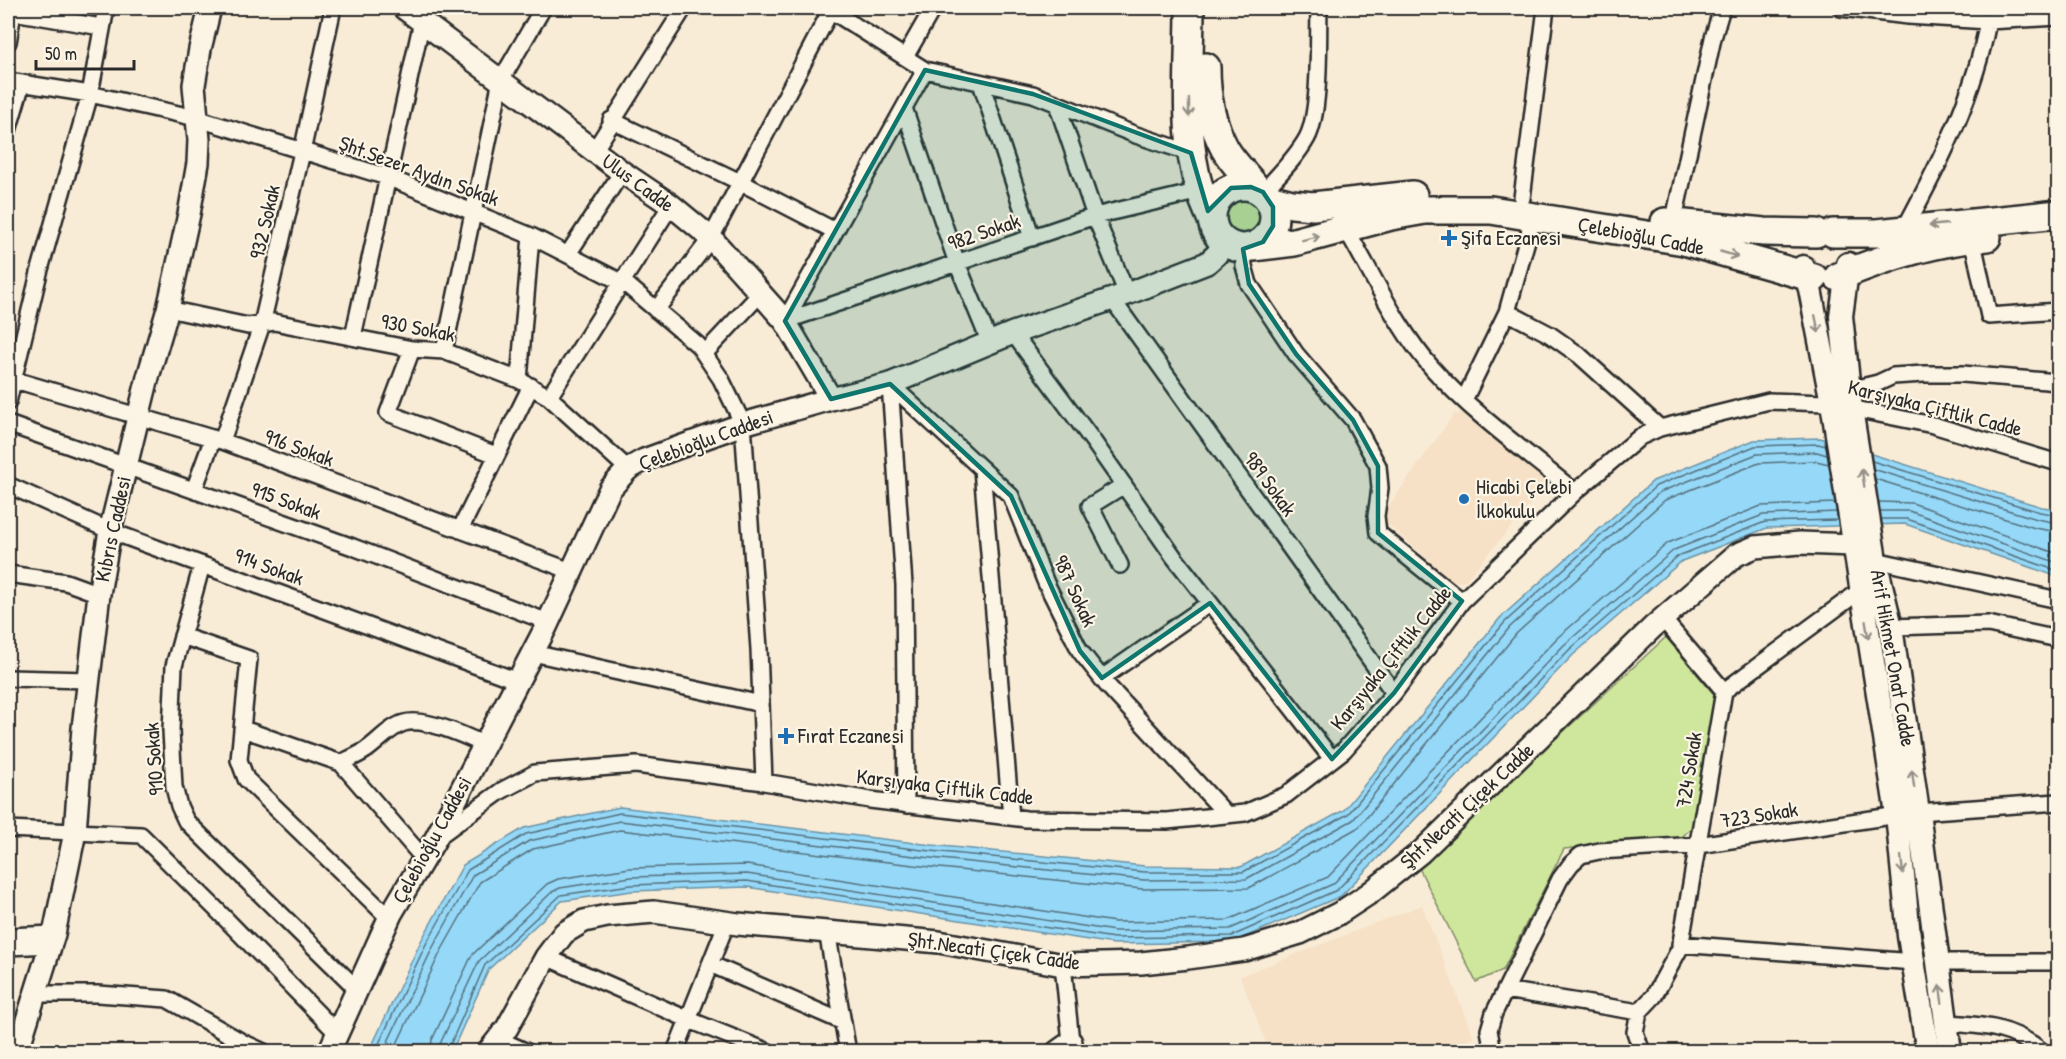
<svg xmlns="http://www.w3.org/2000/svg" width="2066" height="1059" viewBox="0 0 2066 1059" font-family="'Patrick Hand',sans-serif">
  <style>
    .built { fill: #f6e1c6 }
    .green { fill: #cfe79c; stroke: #7d8964; stroke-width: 1.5 }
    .water { fill: #95d8f7; stroke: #6b93a5; stroke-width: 1.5 }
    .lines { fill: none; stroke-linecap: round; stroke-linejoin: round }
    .shore { stroke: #55707d; stroke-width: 1.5 }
    .street-casing { stroke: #2b2b2b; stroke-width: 20 }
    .secondary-casing { stroke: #2b2b2b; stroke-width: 26 }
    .primary-casing { stroke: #2b2b2b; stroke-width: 27 }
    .highway-casing { stroke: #2b2b2b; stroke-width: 32 }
    .street { stroke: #fcf5e5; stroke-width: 15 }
    .secondary { stroke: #fcf5e5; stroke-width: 21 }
    .primary { stroke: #fcf5e5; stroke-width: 22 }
    .highway { stroke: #fcf5e5; stroke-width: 27 }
    .oneway { stroke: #949088 }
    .marked { fill: #0f766e; fill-opacity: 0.2; stroke: #0f766e; stroke-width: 4.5; stroke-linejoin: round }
    .poi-dot { fill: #1f6fb2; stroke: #fcf5e5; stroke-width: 2 }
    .labels { text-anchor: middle; stroke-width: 4.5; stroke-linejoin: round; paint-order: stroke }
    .street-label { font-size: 21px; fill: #2b2b2b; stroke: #fcf5e5 }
    .poi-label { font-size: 21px; fill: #2b2b2b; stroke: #fcf5e5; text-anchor: start }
  </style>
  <rect width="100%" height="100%" fill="#f9ecd7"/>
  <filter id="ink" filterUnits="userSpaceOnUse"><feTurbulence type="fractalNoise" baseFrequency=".0167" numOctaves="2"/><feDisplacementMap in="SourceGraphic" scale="12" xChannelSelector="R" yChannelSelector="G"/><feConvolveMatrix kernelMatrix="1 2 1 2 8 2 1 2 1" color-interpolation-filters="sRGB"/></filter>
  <g filter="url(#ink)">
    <!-- built -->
    <path class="built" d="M 1468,412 L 1551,480 L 1465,581 L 1454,582 L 1380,518 L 1454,414 Z
      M 1422,905 L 1474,1038 L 1438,1051 L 1269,1051 L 1240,976 Z"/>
    <!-- green -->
    <path class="green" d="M1224 217a20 20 0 1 1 40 0a20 20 0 1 1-40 0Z
      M 1666,637 L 1717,698 L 1696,823 L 1681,838 L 1564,849 L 1503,970 L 1476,982 L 1418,866 Z"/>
    <!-- water -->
    <path class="water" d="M 1820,438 L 2042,507 L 2058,509 L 2058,577 L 1905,524 L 1767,528 L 1682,561 L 1573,655 L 1341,896 L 1233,942 L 1114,944 L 747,887 L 632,891 L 562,901 L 489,969 L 452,1051 L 369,1052 L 421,941 L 463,865 L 524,828 L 620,807 L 932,845 L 1145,866 L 1241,867 L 1344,810 L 1500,618 L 1653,481 L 1754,440 Z"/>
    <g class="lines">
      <!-- shore -->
      <path class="shore" d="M 1872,461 L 2040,512 L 2058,515
        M 1873,469 L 2037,519 L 2058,523
        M 1875,479 L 2035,528 L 2058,532
        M 1879,502 L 1912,503 L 2058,554
        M 1880,511 L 1909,511 L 2058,563
        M 1881,519 L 1907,519 L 2058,571
        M 375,1052 L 426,944 L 468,870 L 526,834 L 620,813 L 931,851 L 1145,872 L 1243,872 L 1348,814 L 1505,622 L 1656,486 L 1755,446 L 1818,444 L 1826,446
        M 383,1052 L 433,947 L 473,875 L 529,841 L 620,821 L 931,858 L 1144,880 L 1246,879 L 1353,820 L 1510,627 L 1660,492 L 1757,454 L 1817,452 L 1827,455
        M 393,1052 L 441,951 L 480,882 L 533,849 L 620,830 L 930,867 L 1143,889 L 1249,888 L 1359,827 L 1517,633 L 1665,500 L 1759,463 L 1816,461 L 1829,464
        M 430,1052 L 432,1040 L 472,955 L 547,884 L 558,879 L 630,868 L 747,865 L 1115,922 L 1228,920 L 1328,877 L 1557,638 L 1668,543 L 1761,506 L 1835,503
        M 439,1052 L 440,1044 L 479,961 L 552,892 L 560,888 L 631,877 L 747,874 L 1115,931 L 1230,929 L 1333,884 L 1564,645 L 1674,550 L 1763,515 L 1836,512
        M 447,1052 L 485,965 L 561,895 L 631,885 L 747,881 L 1114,938 L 1232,936 L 1337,890 L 1569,650 L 1678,556 L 1765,522 L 1838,520"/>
      <defs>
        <path id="street" d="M 827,8 L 925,70 L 1033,94 L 1136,135 L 1191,153
          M 1841,8 L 1908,16 L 1988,21 L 2058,17
          M 8,11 L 101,27
          M 8,42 L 13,13
          M 905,57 L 933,8
          M 8,81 L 90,94 L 196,118 L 387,177 L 531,236 L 627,285 L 698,345 L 721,379 L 743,424 L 759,649 L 764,782
          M 981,83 L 1032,238
          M 1057,104 L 1095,216 L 1127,294
          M 904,108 L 957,263 L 990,343
          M 611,120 L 740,182 L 835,231
          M 8,131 L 22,83
          M 594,151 L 684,8
          M 1263,192 C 1278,175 1296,158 1307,138 C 1321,112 1318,39 1319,8
          M 1522,198 L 1546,8
          M 1673,224 L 1713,38 L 1722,8
          M 1905,228 C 1940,163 1975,94 1988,21
          M 1346,229 C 1373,275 1397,329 1433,369 C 1473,414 1528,453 1575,492
          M 1972,238 L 1989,316 L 2058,311
          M 1243,249 L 1244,266 L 1249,284 L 1296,354 L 1353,420 L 1378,466 L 1380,488 L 1376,516 L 1378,533 L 1462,601
          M 568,254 L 622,172
          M 1112,299 L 1394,693
          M 168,309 L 248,326 L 274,322 L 412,349 L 444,351 L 519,380 L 549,397 L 628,469
          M 656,310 L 711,238 L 831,10
          M 1507,312 L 1549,334 L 1579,355 L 1660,428
          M 785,321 L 1095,216 L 1200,191
          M 785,321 L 925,70
          M 1013,333 L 1093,441 L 1174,557 L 1332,759
          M 353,337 L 422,21
          M 412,349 L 388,413 L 496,455
          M 444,351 L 501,80 L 543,8
          M 704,354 L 760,294
          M 8,378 L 222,441 L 571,571
          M 519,380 L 531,236
          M 890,384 L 1011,496 L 1046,583 L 1080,651 L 1107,685 L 1227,815
          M 890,384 L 904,585 L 906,805
          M 1849,390 L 1878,383 L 1893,376 L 1924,374 L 1962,374 L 2058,382
          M 549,397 L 671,205
          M 1464,400 L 1507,312 L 1534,215
          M 8,402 L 39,273 L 90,94 L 106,8
          M 8,424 L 353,547 L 548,622
          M 222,441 L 262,324 L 302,152 L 333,8
          M 982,469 L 1011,817
          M 8,485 L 110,531 L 518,681
          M 194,490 L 213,438
          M 460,530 L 531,386
          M 1870,557 L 1875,560 L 2058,600
          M 202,565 L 174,666 L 171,730 L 174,787 L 179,806 L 186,821 L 357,989
          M 1120,565 L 1090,506 L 1124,485
          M 8,574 L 66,582 L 99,594
          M 1663,619 L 1724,691
          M 1891,627 L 1988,624 L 2058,639
          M 182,636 L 249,659 L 239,760 L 246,779 L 389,918
          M 533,653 L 761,704
          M 8,678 L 89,680
          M 1102,678 L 1210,603
          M 243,729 L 341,763 C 349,759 359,755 366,750 C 378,742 390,727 404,723 C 425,717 466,736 485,745
          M 341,763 L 424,859
          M 8,829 L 141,835 L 215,908 L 337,1033
          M 439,836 L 501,791 L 535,773 L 636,765 L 764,782 L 870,800 L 1026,819 L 1167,821 L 1245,813 L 1286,795 L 1344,750 L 1394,693 L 1462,601 L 1575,492 L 1640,437 L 1660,428 L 1769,401 L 1825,403 L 1933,425 L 2058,463
          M 827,931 L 848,1052
          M 8,936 L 54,934
          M 1680,944 L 1914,962
          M 8,947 L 50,945
          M 546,957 L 687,1019 L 769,1052
          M 1937,962 L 2058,962
          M 710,964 L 843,1022
          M 1063,965 L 1071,1042 L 1074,1051
          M 1505,990 L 1639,1012
          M 35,994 L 98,994 L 167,999 L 242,1042 L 264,1052
          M 1639,1012 L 1654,996 L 1680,948 L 1724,691 L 1861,590
          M 1639,1012 L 1635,1032 L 1642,1052
          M 1946,1023 C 1984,1025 2012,1027 2043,1052
          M 498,1039 L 527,1052
          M 675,1052 L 727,922
          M 1493,1052 L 1489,1030 L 1494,1013 L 1560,879 L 1571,864 L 1581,855 L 1599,851 L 1698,845 L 1918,812 L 2058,802"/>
        <path id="secondary" d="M 404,8 L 622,172 L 671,205 L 711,238 L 785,321 L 831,399
          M 17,1052 L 54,934 L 75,832 L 83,728 L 99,594 L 110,531 L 148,377 L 168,309 L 189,214 L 198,163 L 199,140 L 194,85 L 200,49 L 210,8
          M 329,1052 L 391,914 L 436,838 L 545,629 L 610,489 L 628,469 L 644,460 L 743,424 L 831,399 L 890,384 L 1013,333 L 1127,294 L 1207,263 L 1216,255 L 1225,243
          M 488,1052 L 507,1028 L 546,957 L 564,933 L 584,921 L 607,916 L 654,912 L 738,924 L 939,942 L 1063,965 L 1141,963 L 1188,958 L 1244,950 L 1300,933 L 1338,914 L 1370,893 L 1421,852 L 1653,627 L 1736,555 L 1755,547 L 1800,543 L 1853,545
          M 1057,1052 L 1071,1042"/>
        <path id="primary" d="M 1848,264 L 1841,316 L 1851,409 L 1875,560 L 1891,627 L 1918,812 L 1950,1052
          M 1803,267 L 1810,289 L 1832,403 L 1897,814 L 1909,936 L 1928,1052"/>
        <path id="highway" d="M 1190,8 C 1190,58 1184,123 1195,171 C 1198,188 1205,204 1212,220
          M 1206,67 C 1206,95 1211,123 1225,149 C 1233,163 1247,176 1257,189
          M1212 217a31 31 0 1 1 62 0a31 31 0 1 1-62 0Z
          M 1269,198 L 1292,204 L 1313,206 L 1413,195
          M 1665,222 L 1764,232 L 1816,233
          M 1833,233 L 1877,233 L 2058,214
          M 1253,247 L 1294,242 L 1391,216 L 1425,210 L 1491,210 L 1684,241 L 1814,278
          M 1838,277 C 1885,257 1937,241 1987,237"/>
      </defs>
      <!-- street casing -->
      <use href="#street" class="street-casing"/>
      <!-- secondary casing -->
      <use href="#secondary" class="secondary-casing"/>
      <!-- primary casing -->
      <use href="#primary" class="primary-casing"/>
      <!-- highway casing -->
      <use href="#highway" class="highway-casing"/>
      <!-- street -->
      <use href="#street" class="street"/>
      <!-- secondary -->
      <use href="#secondary" class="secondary"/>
      <!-- primary -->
      <use href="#primary" class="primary"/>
      <!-- highway -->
      <use href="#highway" class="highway"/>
    </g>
    <!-- one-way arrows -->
    <defs><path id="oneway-shaft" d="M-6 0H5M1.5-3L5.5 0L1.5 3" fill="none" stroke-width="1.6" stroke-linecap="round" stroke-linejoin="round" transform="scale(1.5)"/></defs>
    <g class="oneway">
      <use href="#oneway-shaft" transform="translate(1189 108) rotate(90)"/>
      <use href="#oneway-shaft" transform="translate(1938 225) rotate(174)"/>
      <use href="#oneway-shaft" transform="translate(1311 238) rotate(-14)"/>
      <use href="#oneway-shaft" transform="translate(1729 254) rotate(16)"/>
      <use href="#oneway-shaft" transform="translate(1817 324) rotate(78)"/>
      <use href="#oneway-shaft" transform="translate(1863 478) rotate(-99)"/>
      <use href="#oneway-shaft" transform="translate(1867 630) rotate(81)"/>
      <use href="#oneway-shaft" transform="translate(1913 779) rotate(-98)"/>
      <use href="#oneway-shaft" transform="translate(1902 865) rotate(84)"/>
      <use href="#oneway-shaft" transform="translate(1941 994) rotate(-98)"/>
    </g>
  </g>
  <!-- marked area -->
  <path class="marked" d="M 925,70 L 1033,94 L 1191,153 L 1208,211 L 1231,188 L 1251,187 L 1263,192 L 1273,207 L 1273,226 L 1263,242 L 1243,249 L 1249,284 L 1296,354 L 1353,420 L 1378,466 L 1378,533 L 1462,601 L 1394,693 L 1332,759 L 1210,603 L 1102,678 L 1080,651 L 1011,496 L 890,384 L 831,399 L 785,321 Z"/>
  <!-- markers -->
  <g class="poi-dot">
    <path d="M1446 229h6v6h6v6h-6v6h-6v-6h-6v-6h6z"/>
    <circle cx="1464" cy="499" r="6"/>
    <path d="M783 727h6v6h6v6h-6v6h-6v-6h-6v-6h6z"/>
  </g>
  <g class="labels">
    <!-- street labels -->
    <g class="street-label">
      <text transform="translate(419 171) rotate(20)" y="7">Şht.Sezer Aydın Sokak</text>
      <text transform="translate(638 183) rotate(36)" y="7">Ulus Cadde</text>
      <text transform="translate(265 222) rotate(-77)" y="7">932 Sokak</text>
      <text transform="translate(984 232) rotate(-19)" y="7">982 Sokak</text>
      <text transform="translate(1641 236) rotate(11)" y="7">Çelebioğlu Cadde</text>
      <text transform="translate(418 328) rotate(11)" y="7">930 Sokak</text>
      <text transform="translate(1935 408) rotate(14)" y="7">Karşıyaka Çiftlik Cadde</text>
      <text transform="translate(706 440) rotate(-20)" y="7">Çelebioğlu Caddesi</text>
      <text transform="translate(299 448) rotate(20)" y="7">916 Sokak</text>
      <text transform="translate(1270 484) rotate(54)" y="7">989 Sokak</text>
      <text transform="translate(286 501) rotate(20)" y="7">915 Sokak</text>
      <text transform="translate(113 529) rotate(-78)" y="7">Kıbrıs Caddesi</text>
      <text transform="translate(269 567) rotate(20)" y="7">914 Sokak</text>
      <text transform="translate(1075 591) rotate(65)" y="7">987 Sokak</text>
      <text transform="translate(1391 658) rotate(-51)" y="7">Karşıyaka Çiftlik Cadde</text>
      <text transform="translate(1893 658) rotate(80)" y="7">Arif Hikmet Onat Cadde</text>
      <text transform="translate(154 759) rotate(-94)" y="7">910 Sokak</text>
      <text transform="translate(1689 770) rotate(-81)" y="7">724 Sokak</text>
      <text transform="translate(945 787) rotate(7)" y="7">Karşıyaka Çiftlik Cadde</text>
      <text transform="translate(1467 806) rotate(-43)" y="7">Şht.Necati Çiçek Cadde</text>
      <text transform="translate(1759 815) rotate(-9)" y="7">723 Sokak</text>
      <text transform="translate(432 840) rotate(-61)" y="7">Çelebioğlu Caddesi</text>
      <text transform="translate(994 951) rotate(8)" y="7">Şht.Necati Çiçek Cadde</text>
    </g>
    <!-- poi labels -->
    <g class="poi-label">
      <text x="1461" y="245">Şifa Eczanesi</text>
      <text x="1476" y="494">Hicabi Çelebi<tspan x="1476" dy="24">İlkokulu</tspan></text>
      <text x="798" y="743">Fırat Eczanesi</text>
    </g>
  </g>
  <!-- margin -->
  <rect width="2066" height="1059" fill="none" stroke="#fcf5e5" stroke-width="30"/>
  <rect x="15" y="15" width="2036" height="1029" fill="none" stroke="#2b2b2b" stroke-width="2" filter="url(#ink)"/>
  <!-- scale -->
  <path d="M36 60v9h98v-9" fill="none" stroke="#2b2b2b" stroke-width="3"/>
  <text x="45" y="60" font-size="18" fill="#2b2b2b" stroke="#fcf5e5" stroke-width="4.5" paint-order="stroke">50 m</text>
</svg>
